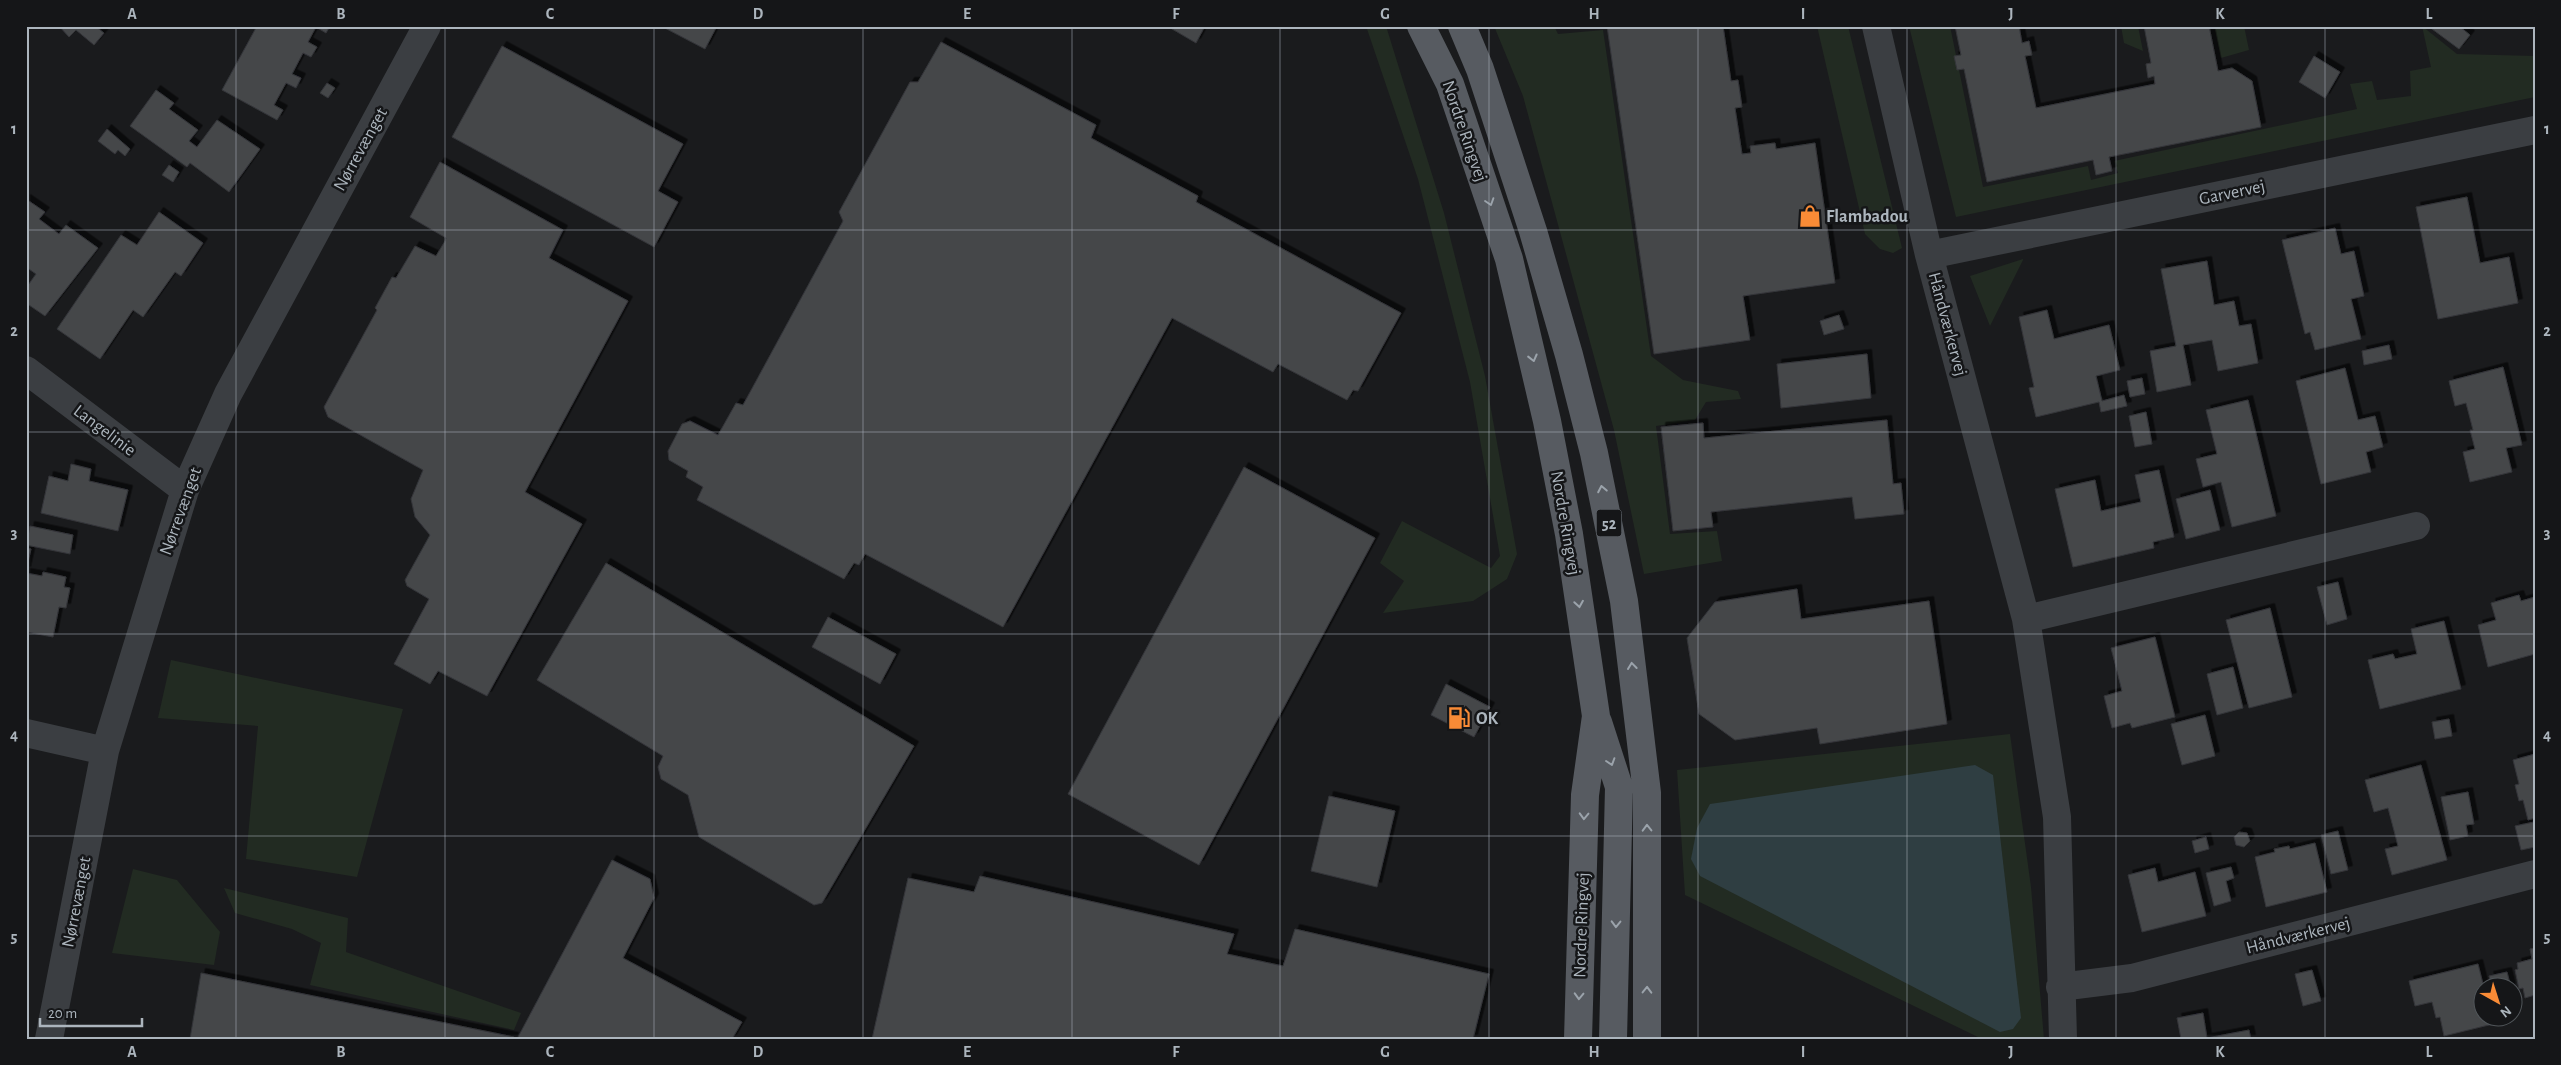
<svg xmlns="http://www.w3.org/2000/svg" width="2561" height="1065" viewBox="0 0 2561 1065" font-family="'Alegreya Sans',sans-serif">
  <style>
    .green { fill: #222b22 }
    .water { fill: #2f3e42 }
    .building { fill: #44464a; stroke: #343539; filter: url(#shadow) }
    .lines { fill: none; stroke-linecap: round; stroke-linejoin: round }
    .minor { stroke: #3b3e42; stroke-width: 28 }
    .major { stroke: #575b61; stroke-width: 28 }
    .oneway { stroke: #9ba3ab }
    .grid { fill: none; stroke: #acb5bd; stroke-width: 1; stroke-opacity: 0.55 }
    .labels { text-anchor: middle; stroke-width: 5; stroke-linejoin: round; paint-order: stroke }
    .shield { fill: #151618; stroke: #7f858c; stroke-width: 1 }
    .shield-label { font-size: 16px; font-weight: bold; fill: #acb5bd }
    .street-label { font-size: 18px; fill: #acb5bd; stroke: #151618 }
    .poi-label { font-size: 18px; font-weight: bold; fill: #acb5bd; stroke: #151618; text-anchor: start }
    .neatline { fill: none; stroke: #acb5bd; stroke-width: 2 }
    .grid-label { font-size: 16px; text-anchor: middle; font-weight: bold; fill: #acb5bd }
  </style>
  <defs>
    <filter id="shadow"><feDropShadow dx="4.5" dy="-4.5" stdDeviation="0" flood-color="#0009"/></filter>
  </defs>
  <rect width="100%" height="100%" fill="#1a1b1d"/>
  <!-- green -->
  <path class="green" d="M 1366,26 L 1386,26 L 1444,213 L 1485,376 L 1517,554 L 1507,579 L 1473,601 L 1383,613 L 1404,581 L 1380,563 L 1402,521 L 1491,568 L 1500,556 L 1470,382 L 1418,179 Z
    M 1494,26 L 1554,26 L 1558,34 L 1603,30 L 1651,356 L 1683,380 L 1738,391 L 1741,399 L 1706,402 L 1695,420 L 1656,426 L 1670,534 L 1717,531 L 1722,561 L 1644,574 L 1614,430 L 1523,96 Z
    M 1817,26 L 1848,26 L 1902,248 L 1893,253 L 1880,249 L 1865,234 Z
    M 1909,26 L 1950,26 L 1983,187 L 2088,166 L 2091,180 L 2118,173 L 2114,161 L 2357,109 L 2350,84 L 2372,81 L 2377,100 L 2411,96 L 2410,71 L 2431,67 L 2422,26 L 2457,54 L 2535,56 L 2535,97 L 1956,217 Z
    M 2121,26 L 2138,26 L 2143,51 L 2124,43 Z
    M 2214,26 L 2244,26 L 2249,50 L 2221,58 Z
    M 2023,259 L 2023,260 L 1990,326 L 1970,276 Z
    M 171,660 L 403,709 L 357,877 L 246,859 L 258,726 L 158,718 Z
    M 2010,734 L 2031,887 L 2044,1039 L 1982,1039 L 1685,895 L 1677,770 Z
    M 133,869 L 177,880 L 220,932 L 214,965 L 112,953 Z
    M 224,888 L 348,918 L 346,952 L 521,1013 L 514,1030 L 310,985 L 321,943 L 292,929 L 235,913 Z"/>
  <!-- water -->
  <path class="water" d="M 1975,765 L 1993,775 L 2021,1018 L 2013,1029 L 2000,1032 L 1700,876 L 1691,859 L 1697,828 L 1710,804 Z"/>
  <!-- building -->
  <path class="building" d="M 59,26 L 95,26 L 104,33 L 94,45 L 76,30 L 69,37 Z
    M 257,26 L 330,26 L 326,33 L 316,27 L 308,42 L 317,47 L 311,57 L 303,53 L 292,74 L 301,78 L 296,88 L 286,83 L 274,105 L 283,110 L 277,120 L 222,90 Z
    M 661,26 L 717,26 L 705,49 Z
    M 1167,26 L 1205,26 L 1196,43 Z
    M 1607,26 L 1723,26 L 1731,81 L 1738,80 L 1742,107 L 1735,108 L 1742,154 L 1751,153 L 1750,146 L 1775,143 L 1776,149 L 1815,143 L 1835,283 L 1743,296 L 1750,340 L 1654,354 Z
    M 1955,26 L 2019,26 L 2022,43 L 2029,41 L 2032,55 L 2025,56 L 2036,108 L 2155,84 L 2154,76 L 2148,78 L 2146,64 L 2151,63 L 2144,26 L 2209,26 L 2218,71 L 2232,68 L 2252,81 L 2261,127 L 2109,157 L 2112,171 L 2096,175 L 2093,160 L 1987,182 L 1964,69 L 1957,70 L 1954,56 L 1961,55 Z
    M 2428,26 L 2459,26 L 2470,35 L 2459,49 Z
    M 941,42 L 1096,125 L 1091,138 L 1198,196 L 1196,202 L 1401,313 L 1358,391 L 1353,390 L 1347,400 L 1278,364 L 1273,372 L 1172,318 L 1003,627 L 865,554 L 859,565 L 854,563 L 844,579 L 697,500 L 703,487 L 686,477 L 688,471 L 669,460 L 668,451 L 682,424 L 690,421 L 718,435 L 736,403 L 743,405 L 843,221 L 839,212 L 910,82 L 918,82 Z
    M 502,46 L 683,144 L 658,191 L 678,202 L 654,247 L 452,137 Z
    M 2314,56 L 2340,72 L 2325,98 L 2299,82 Z
    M 327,83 L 335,88 L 328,98 L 320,93 Z
    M 156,90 L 174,103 L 169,109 L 198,130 L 189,141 L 197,147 L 217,120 L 260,149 L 229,192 L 190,163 L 187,167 L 130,126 Z
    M 107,129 L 130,149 L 125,156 L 118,150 L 115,154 L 98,141 Z
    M 440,162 L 563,230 L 549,258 L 628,301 L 525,492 L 582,524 L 487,696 L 438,671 L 430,684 L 394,664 L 429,599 L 407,586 L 405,580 L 430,535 L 415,517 L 411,499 L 423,470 L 328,417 L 324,407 L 377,310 L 375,308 L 392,277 L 396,278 L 415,246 L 436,256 L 445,241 L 446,238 L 410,217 Z
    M 169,165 L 179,172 L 173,182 L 162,175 Z
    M 2467,197 L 2480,263 L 2509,257 L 2518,303 L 2438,319 L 2416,207 Z
    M 26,199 L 45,212 L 39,219 L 59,234 L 66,225 L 98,248 L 45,316 L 26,303 L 26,288 L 36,274 L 26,267 Z
    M 159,212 L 203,243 L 181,276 L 175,272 L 143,317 L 133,310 L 100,359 L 57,329 L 121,235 L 137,245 Z
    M 2335,228 L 2341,254 L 2354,251 L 2364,296 L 2351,299 L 2361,339 L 2315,350 L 2310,332 L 2305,334 L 2282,240 Z
    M 2207,261 L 2214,305 L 2234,301 L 2239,326 L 2251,324 L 2258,363 L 2218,371 L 2212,340 L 2183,345 L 2191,385 L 2157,392 L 2150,351 L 2176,346 L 2161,269 Z
    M 2047,310 L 2054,339 L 2109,325 L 2120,370 L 2096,376 L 2102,401 L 2124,395 L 2127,406 L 2101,412 L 2099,402 L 2036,417 L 2029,388 L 2034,387 L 2019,317 Z
    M 1839,315 L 1844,329 L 1824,335 L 1820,321 Z
    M 2389,345 L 2392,359 L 2364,365 L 2362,351 Z
    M 1867,354 L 1871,398 L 1781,408 L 1777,364 Z
    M 2503,367 L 2522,445 L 2506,448 L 2512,472 L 2470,482 L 2463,452 L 2475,449 L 2470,430 L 2473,430 L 2466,403 L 2455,406 L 2449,381 Z
    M 2345,368 L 2358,420 L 2375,416 L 2383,447 L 2366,452 L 2371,472 L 2321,484 L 2296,381 Z
    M 2142,378 L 2145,394 L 2130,397 L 2127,381 Z
    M 2248,400 L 2276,516 L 2232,527 L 2221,482 L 2203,487 L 2196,459 L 2217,454 L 2206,410 Z
    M 2146,412 L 2152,444 L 2135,447 L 2129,416 Z
    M 1887,420 L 1893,484 L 1901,483 L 1904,514 L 1855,519 L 1852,497 L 1711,512 L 1713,527 L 1673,531 L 1661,427 L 1703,423 L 1704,438 Z
    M 71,464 L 91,469 L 89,481 L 128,490 L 118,531 L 41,513 L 49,476 L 68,481 Z
    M 1244,467 L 1375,538 L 1199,865 L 1068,794 Z
    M 2159,470 L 2174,537 L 2153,542 L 2154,548 L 2073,567 L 2055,489 L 2095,480 L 2101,511 L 2141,502 L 2135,475 Z
    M 2210,490 L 2220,530 L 2186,539 L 2176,499 Z
    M 30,526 L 73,535 L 70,554 L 26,545 Z
    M 26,548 L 31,549 L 26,571 Z
    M 606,563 L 914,746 L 822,903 L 814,905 L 699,837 L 688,795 L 661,779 L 658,767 L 663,756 L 537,680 Z
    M 43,572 L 66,577 L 64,587 L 70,588 L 66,608 L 59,607 L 53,637 L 26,632 L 26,573 L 42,576 Z
    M 2338,582 L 2347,619 L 2327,625 L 2317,587 Z
    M 1797,589 L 1801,619 L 1929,601 L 1947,724 L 1820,744 L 1817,728 L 1735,740 L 1699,714 L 1687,638 L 1715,602 Z
    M 2519,595 L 2521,601 L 2535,597 L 2535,654 L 2488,667 L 2478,625 L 2496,620 L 2491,603 Z
    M 2270,608 L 2292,697 L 2249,708 L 2226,620 Z
    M 828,617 L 896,654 L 880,684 L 812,647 Z
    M 2444,621 L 2461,689 L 2380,709 L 2368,660 L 2393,654 L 2395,659 L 2417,654 L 2411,629 Z
    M 2155,637 L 2175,717 L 2132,728 L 2130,723 L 2112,728 L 2104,696 L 2122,691 L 2111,648 Z
    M 2233,667 L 2243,708 L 2217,715 L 2207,674 Z
    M 1446,684 L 1490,707 L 1474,737 L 1431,715 Z
    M 2205,715 L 2215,756 L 2182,765 L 2171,724 Z
    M 2449,719 L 2452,736 L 2435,739 L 2432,722 Z
    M 2535,754 L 2535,818 L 2528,820 L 2523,800 L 2519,801 L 2515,785 L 2519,784 L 2513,760 Z
    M 2421,765 L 2447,860 L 2392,875 L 2385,849 L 2398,846 L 2388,808 L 2374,812 L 2365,780 Z
    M 2468,792 L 2474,824 L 2466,825 L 2468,836 L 2450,840 L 2441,797 Z
    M 1329,796 L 1395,811 L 1377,887 L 1311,871 Z
    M 2534,822 L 2535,847 L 2521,850 L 2515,826 Z
    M 2338,831 L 2348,870 L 2331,874 L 2321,835 Z
    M 2239,832 L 2247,833 L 2250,841 L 2244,847 L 2236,845 L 2234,837 Z
    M 2206,837 L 2209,849 L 2195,853 L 2192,841 Z
    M 2315,843 L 2327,892 L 2266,907 L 2255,857 L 2275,852 L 2274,849 L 2289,846 L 2290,849 Z
    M 612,860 L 650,879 L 654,898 L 623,958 L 742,1022 L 732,1039 L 517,1039 Z
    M 2231,867 L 2234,878 L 2226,881 L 2231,901 L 2214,906 L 2206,873 Z
    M 2155,868 L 2158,882 L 2195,872 L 2206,916 L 2142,932 L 2128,875 Z
    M 980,876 L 1234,934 L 1227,954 L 1283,966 L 1295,929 L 1489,974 L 1473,1039 L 872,1039 L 908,878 L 974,892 Z
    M 2535,948 L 2535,995 L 2525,998 L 2523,988 L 2519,989 L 2515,970 L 2518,969 L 2517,963 L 2532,959 L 2530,949 Z
    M 2478,964 L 2484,988 L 2484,1018 L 2491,1018 L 2493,1024 L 2444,1036 L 2440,1017 L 2436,1018 L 2432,1002 L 2415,1006 L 2409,981 Z
    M 2312,970 L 2321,1001 L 2303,1006 L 2295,974 Z
    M 2507,972 L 2511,988 L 2493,988 L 2489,976 Z
    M 201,973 L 514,1037 L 513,1039 L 190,1039 Z
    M 2203,1013 L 2207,1038 L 2249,1030 L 2251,1039 L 2181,1039 L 2177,1018 Z"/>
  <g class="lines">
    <!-- minor -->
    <path class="minor" d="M 1876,26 L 1929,255 L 2026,619 L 2057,817 L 2063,1039
      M 1929,255 L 2535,130
      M 26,370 L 185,490
      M 2026,619 L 2416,526
      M 26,733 L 105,751
      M 2060,987 L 2132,978 L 2535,874
      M 49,1039 L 105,751 L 185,490 L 228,394 L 427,26"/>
    <!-- major -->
    <path class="major" d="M 1421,26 L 1450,84 L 1509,259 L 1547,421 L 1569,534 L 1596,716 L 1585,795 L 1578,1039
      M 1462,26 L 1480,69 L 1533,231 L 1569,355 L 1594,453 L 1624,601 L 1647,793 L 1647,1039
      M 1598,722 L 1619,787 L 1613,1039"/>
  </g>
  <!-- one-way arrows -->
  <defs><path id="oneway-chevron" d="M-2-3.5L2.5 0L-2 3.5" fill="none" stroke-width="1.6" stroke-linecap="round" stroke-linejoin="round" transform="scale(1.25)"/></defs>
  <g class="oneway">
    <use href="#oneway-chevron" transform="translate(1490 202) rotate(72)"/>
    <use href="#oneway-chevron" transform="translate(1533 358) rotate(76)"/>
    <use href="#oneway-chevron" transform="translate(1602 489) rotate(-101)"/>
    <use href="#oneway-chevron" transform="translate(1579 604) rotate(81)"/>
    <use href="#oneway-chevron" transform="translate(1632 666) rotate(-97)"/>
    <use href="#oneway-chevron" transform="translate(1611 762) rotate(72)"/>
    <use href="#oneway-chevron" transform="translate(1584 816) rotate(92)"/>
    <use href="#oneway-chevron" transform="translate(1647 828) rotate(-91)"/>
    <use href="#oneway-chevron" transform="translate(1616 924) rotate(91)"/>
    <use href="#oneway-chevron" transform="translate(1647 990) rotate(-89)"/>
    <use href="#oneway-chevron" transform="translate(1579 996) rotate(92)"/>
  </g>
  <!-- grid -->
  <path class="grid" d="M 236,26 L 236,1039M 445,26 L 445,1039M 654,26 L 654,1039M 863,26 L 863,1039M 1072,26 L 1072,1039M 1280,26 L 1280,1039M 1489,26 L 1489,1039M 1698,26 L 1698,1039M 1907,26 L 1907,1039M 2116,26 L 2116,1039M 2325,26 L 2325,1039M 26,230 L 2535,230M 26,432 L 2535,432M 26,634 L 2535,634M 26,836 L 2535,836"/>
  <!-- icons -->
  <defs>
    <symbol id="shop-bare" viewBox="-9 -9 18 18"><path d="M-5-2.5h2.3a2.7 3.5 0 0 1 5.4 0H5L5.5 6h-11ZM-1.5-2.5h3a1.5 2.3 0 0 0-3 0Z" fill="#f98b36" stroke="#151618" stroke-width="2.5" paint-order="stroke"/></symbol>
    <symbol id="fuel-bare" viewBox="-9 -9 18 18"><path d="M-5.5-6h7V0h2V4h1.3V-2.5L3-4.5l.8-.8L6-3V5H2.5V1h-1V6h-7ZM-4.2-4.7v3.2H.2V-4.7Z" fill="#f98b36" stroke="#151618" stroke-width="2.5" paint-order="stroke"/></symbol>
  </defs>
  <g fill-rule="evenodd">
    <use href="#shop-bare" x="1794" y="200" width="32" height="32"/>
    <use href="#fuel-bare" x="1443" y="702" width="32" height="32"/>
  </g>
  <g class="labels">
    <!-- shield labels -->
    <rect class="shield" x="1596.5" y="509.5" width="25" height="27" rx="4"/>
    <g class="shield-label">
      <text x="1609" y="529">52</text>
    </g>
    <!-- street labels -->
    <g class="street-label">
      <text transform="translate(1465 131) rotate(71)" y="6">Nordre Ringvej</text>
      <text transform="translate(360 149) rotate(-61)" y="6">Nørrevænget</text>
      <text transform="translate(2232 192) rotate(-12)" y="6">Garvervej</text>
      <text transform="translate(1948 324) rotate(75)" y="6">Håndværkervej</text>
      <text transform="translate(105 430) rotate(37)" y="6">Langelinie</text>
      <text transform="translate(180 511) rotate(-70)" y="6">Nørrevænget</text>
      <text transform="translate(1566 523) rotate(80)" y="6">Nordre Ringvej</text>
      <text transform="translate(76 902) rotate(-79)" y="6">Nørrevænget</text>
      <text transform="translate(1581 925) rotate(-88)" y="6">Nordre Ringvej</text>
      <text transform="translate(2298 935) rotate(-14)" y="6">Håndværkervej</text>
    </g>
    <!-- poi labels -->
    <g class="poi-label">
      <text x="1826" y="222">Flambadou</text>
      <text x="1476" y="724">OK</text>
    </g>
  </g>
  <!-- border -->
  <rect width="2561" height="1065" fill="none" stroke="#151618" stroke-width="55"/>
  <!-- north arrow -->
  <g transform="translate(2498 1002) rotate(141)"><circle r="24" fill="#151618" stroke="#51565a"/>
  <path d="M0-4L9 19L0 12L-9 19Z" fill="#f98b36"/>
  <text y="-8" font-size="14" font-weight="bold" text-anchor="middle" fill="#acb5bd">N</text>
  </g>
  <!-- scale -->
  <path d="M40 1018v8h102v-8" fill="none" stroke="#acb5bd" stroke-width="2.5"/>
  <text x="48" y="1018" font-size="15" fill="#acb5bd" stroke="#151618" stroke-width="4" paint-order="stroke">20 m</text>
  <rect x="28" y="28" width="2506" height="1010" class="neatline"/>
  <g class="grid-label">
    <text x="132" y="19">A</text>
    <text x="341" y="19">B</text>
    <text x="550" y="19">C</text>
    <text x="758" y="19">D</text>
    <text x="967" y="19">E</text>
    <text x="1176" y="19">F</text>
    <text x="1385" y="19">G</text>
    <text x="1594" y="19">H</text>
    <text x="1803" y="19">I</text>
    <text x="2011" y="19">J</text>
    <text x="2220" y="19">K</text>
    <text x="2429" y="19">L</text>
    <text x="14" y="134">1</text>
    <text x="2547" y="134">1</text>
    <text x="14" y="336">2</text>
    <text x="2547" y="336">2</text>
    <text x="14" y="538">3</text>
    <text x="2547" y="538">3</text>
    <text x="14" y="740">4</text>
    <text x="2547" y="740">4</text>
    <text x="14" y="942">5</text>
    <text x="2547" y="942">5</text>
    <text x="132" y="1057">A</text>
    <text x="341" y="1057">B</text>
    <text x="550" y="1057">C</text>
    <text x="758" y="1057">D</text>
    <text x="967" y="1057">E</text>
    <text x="1176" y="1057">F</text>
    <text x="1385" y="1057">G</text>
    <text x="1594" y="1057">H</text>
    <text x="1803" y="1057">I</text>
    <text x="2011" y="1057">J</text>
    <text x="2220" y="1057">K</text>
    <text x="2429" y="1057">L</text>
  </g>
</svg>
